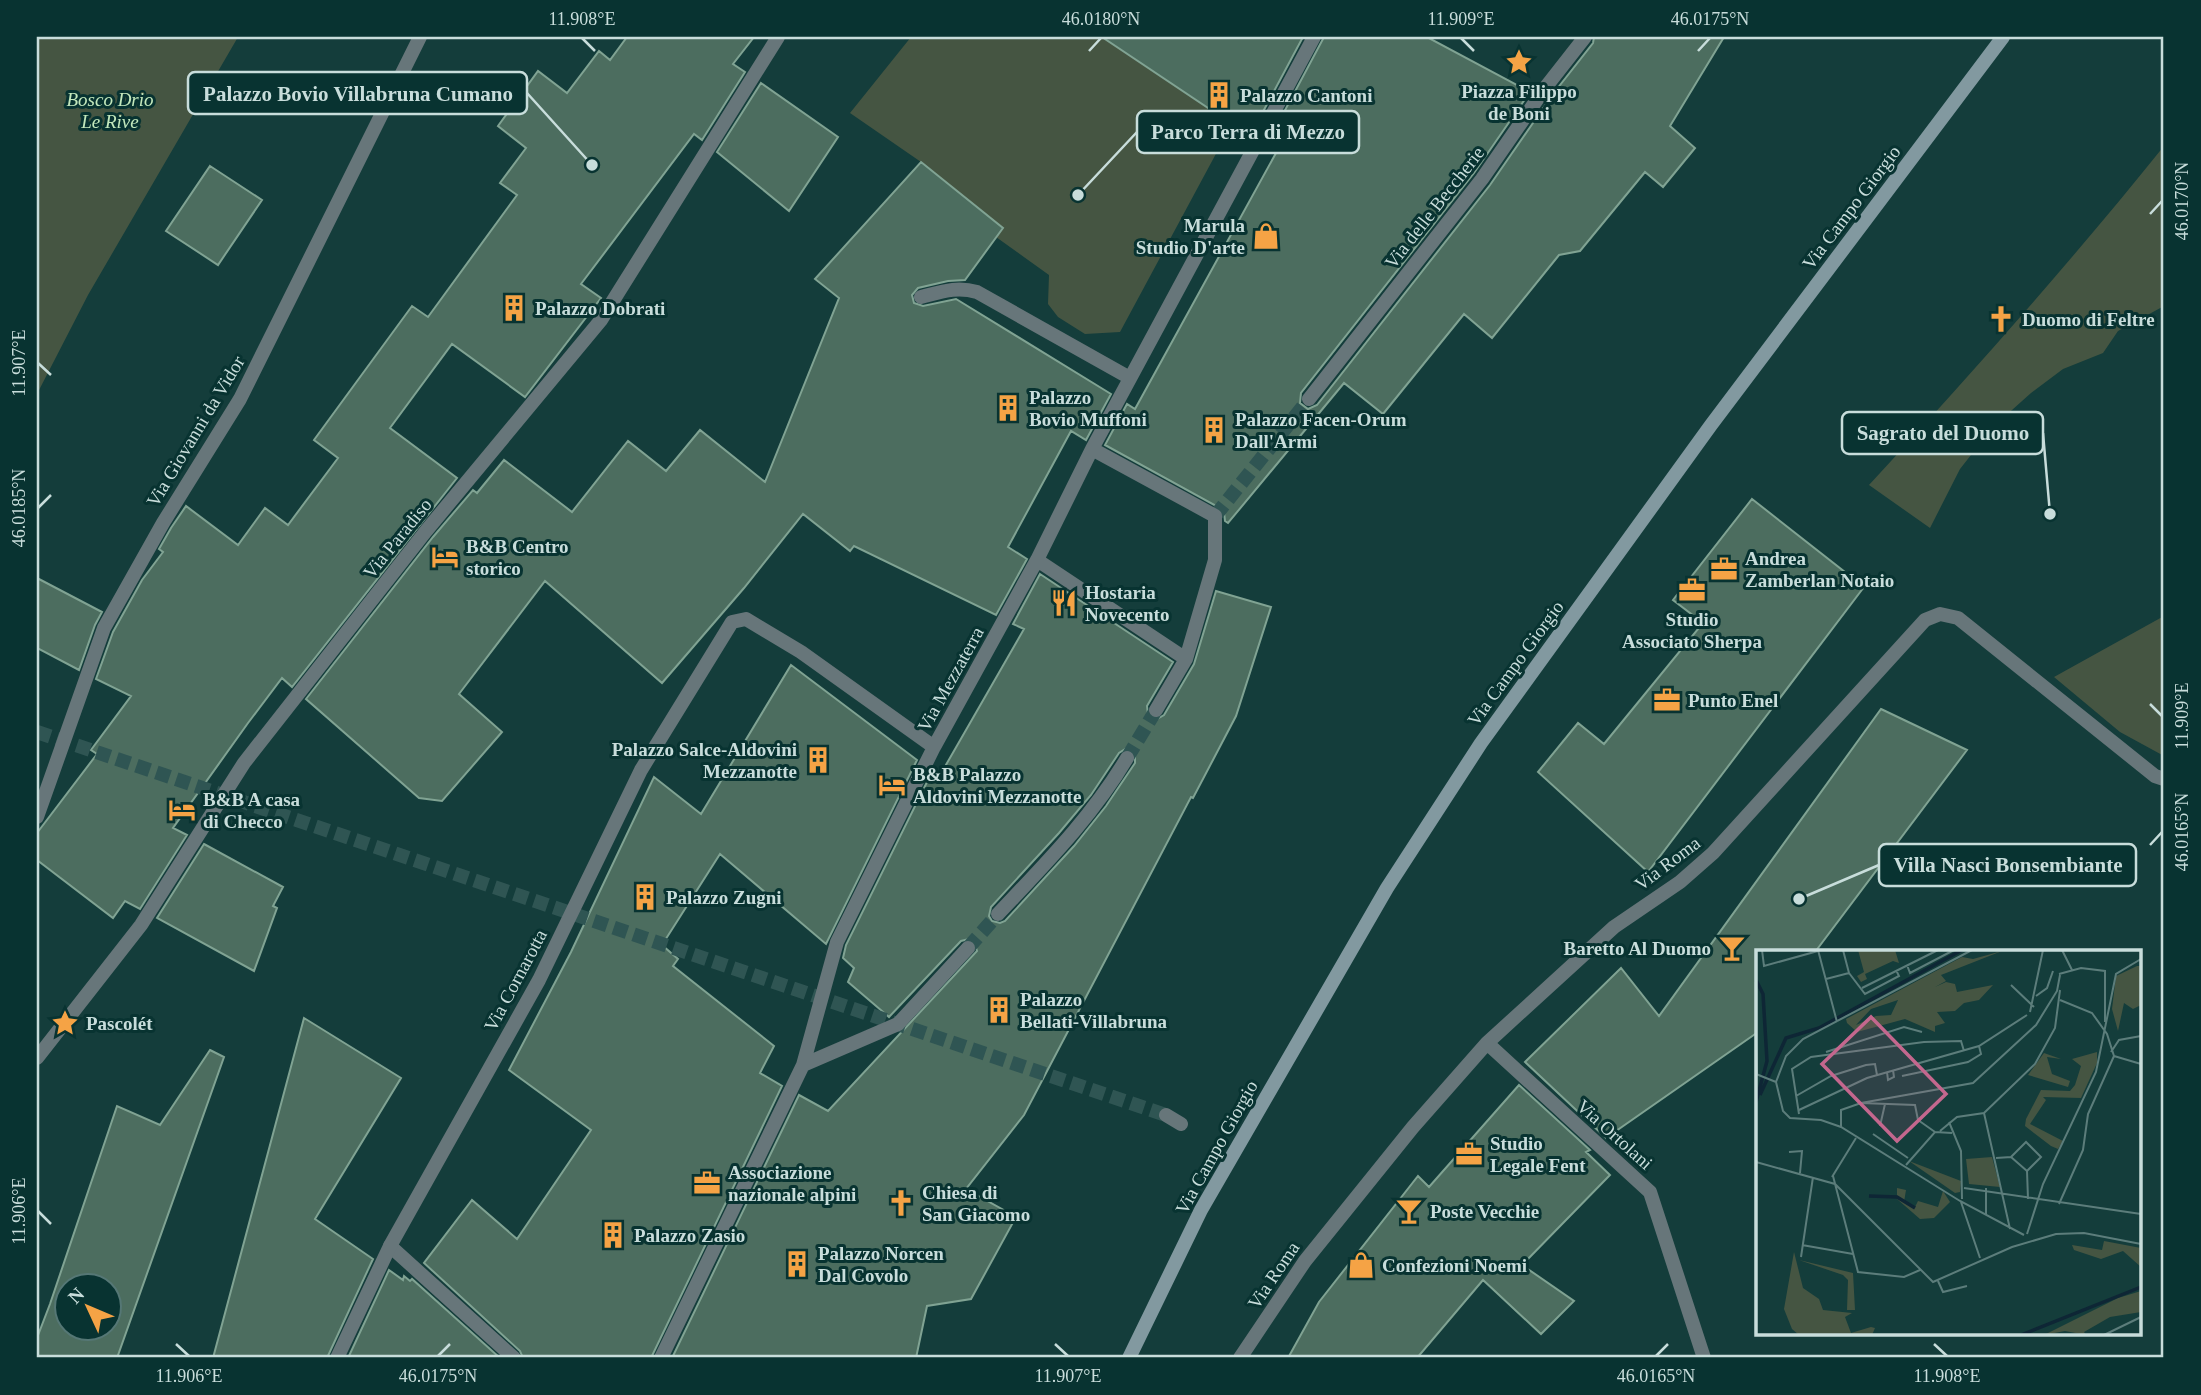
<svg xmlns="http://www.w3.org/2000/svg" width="2201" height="1395" viewBox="0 0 2201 1395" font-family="Georgia,serif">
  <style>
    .green { fill: #455542 }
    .building { fill: #4c6d5f; stroke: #80a393; stroke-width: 2; fill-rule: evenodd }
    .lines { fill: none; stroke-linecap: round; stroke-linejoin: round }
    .street-tunnel { stroke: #2f5553; stroke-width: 14; stroke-dasharray: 14 7; stroke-linecap: butt }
    .lane { stroke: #67767a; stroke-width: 14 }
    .street { stroke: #67767a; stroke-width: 14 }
    .secondary { stroke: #8299a0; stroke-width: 14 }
    .ticks { fill: none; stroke: #c8dddb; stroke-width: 2.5 }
    .labels { text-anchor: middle; stroke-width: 6; stroke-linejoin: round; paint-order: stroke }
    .poi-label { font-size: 19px; font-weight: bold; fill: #c8dddb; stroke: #083331; text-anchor: start }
    .park-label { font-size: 19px; font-style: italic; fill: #c3e8bc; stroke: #083331 }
    .street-label { font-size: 19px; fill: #c8dddb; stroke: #083331 }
    .inset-river { fill: none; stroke: #0e2635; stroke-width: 3.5 }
    .inset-road { fill: none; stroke: #5c7d7b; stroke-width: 2 }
    .view { fill: #c4678e; fill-opacity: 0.15; stroke: #c4678e; stroke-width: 3.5 }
    .inset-edge { fill: none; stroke: #c8dddb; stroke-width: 3.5 }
    .leader { fill: none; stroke: #c8dddb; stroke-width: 2.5 }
    .callout-dot { fill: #c8dddb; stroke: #083331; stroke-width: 2.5 }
    .callout { fill: #083331; stroke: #c8dddb; stroke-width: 2.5 }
    .callout-label { font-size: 21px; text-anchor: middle; font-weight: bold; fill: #c8dddb }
    .neatline { fill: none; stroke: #c8dddb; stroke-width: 2.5 }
    .ticks-label { font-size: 18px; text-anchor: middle; fill: #c8dddb }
  </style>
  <rect width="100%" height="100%" fill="#143d3b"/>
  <!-- green -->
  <path class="green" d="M 37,37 L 238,37 L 88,295 L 37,394 L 37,85 C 41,71 37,53 37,37 Z
    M 911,37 L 1102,37 L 1232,124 L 1120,332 L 1085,334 L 1058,317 L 1048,304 L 1049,275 L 996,237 L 921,162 L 850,113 Z
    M 2164,146 L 2164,306 L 2118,331 L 2103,353 L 2063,369 L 2031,393 L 1993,427 L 1960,469 L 1930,528 L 1869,485 C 1971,374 2070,263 2164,146 Z
    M 2164,616 L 2164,756 L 2120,732 L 2054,677 Z"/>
  <!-- building -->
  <path class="building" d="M 627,37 L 754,37 L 733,64 L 745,72 L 702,140 L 694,134 L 581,284 L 601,298 L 525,397 L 452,344 L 390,428 L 457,478 L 292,687 L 282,678 L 248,723 L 173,828 L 187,835 L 140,909 L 125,901 L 113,918 L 37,860 L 37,833 L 97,754 L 91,750 L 131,696 L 96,679 L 113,632 L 142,580 L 163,552 L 159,549 L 171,528 L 186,506 L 238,545 L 265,508 L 288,525 L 338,458 L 314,440 L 412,306 L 428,317 L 517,195 L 500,183 L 526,148 L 498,126 L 538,71 L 567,93 L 599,51 L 610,60 Z
    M 1102,37 L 1303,37 L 1250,136 Z
    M 1324,37 L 1427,37 L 1530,92 L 1474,173 L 1301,393 L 1300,403 L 1308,409 L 1317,405 L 1490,185 L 1553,94 L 1593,43 L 1594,37 L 1724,37 L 1670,126 L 1695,148 L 1663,187 L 1645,172 L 1580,251 L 1559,255 L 1492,338 L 1464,314 L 1383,414 L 1344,383 L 1228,523 L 1225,521 L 1224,512 L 1220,508 L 1105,445 L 1127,404 L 1135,409 L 1276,153 L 1266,146 Z
    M 761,83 L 838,137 L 789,211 L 717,152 Z
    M 921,162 L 1003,228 L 965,280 L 948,281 L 918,288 L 912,295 L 914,303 L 923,306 L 956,299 L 1111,394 L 1086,440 L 1071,431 L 1008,547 L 1027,559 L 996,615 L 854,546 L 850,551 L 803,514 L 744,588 L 662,683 L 545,581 L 459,694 L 502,732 L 442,801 L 419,798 L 306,699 L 433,537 L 473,490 L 477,493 L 504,460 L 572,512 L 628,441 L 666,471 L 700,430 L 765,482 L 839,298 L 815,279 Z
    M 210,166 L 262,200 L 218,265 L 166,231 Z
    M 1752,499 L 1864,587 L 1648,872 L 1538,772 L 1578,723 L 1604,744 L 1703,623 L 1673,600 Z
    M 1040,574 L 1173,662 L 1147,706 L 1148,715 L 1155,720 L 1164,715 L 1194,664 L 1216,591 L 1271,607 L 1236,716 L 1193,798 L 1191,797 L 1024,1115 L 966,1189 L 1016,1217 L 971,1299 L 927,1306 L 916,1358 L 672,1358 L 799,1095 L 828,1111 L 977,951 L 974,941 L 969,939 L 961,941 L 889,1017 L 848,982 L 854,968 L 843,958 L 846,945 L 932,772 L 939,777 L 1024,629 L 1013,624 ZM 1127,748 L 1135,753 L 1135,763 L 1106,806 L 1074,846 L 1005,921 L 1000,923 L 992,921 L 989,916 L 991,907 L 1059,833 L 1091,795 L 1119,753 Z
    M 37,578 L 102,612 L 95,625 L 79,670 L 37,648 Z
    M 791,665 L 917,760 L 826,944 L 720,854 L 662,945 L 678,959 L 673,966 L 774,1046 L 760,1073 L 782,1086 L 651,1358 L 523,1358 L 520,1351 L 424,1263 L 472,1200 L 517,1239 L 591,1130 L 509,1070 L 571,952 L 654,777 L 701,814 Z
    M 1881,709 L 1967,750 L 1815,952 L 1758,952 L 1758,1032 L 1606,1138 L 1525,1062 L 1621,968 L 1659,1016 Z
    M 204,844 L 283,887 L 273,906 L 277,908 L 254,971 L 157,918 Z
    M 304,1018 L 401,1078 L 315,1219 L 373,1259 L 327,1358 L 213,1358 Z
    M 210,1050 L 224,1057 L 117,1358 L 37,1358 L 37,1338 L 50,1304 L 117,1106 L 160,1125 ZM 66,1286 L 108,1286 L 108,1328 L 66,1328 Z
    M 1519,1085 L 1590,1150 L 1586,1152 L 1610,1175 L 1522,1265 L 1574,1301 L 1541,1334 L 1483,1280 L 1417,1358 L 1288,1358 L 1319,1302 L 1418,1176 L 1429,1187 Z
    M 389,1270 L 403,1280 L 404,1276 L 410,1281 L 412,1279 L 500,1358 L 348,1358 Z"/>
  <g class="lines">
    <!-- street-tunnel -->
    <path class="street-tunnel" d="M 1215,516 L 1309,399
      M 37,732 L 1166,1115
      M 1127,758 L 1156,710
      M 968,948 L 998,914"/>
    <!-- lane -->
    <path class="lane" d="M 390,1246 L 514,1358"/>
    <!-- street -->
    <path class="street" d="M 921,297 C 941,292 956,286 977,292 L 1130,378
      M 1309,399 L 1482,179 L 1545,88 L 1585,37
      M 1037,560 L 1186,659 L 1215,560 L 1215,516 L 1092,449
      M 1156,710 L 1186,659
      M 37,817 L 104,628 L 163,523 L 240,399 L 420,37
      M 998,914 C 1044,865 1092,817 1127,758
      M 1487,1043 L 1650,1192 L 1704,1358
      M 37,1058 L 141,925 L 244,763 L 426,531 L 601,320 L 778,37
      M 803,1065 L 898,1024 L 968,948
      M 1166,1115 L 1181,1124
      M 337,1358 L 390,1246 L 539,980 L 641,770 L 732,622 L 746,619 L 801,652 L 934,747
      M 661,1358 L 803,1065 L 837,942 L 934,747 L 1037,560 L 1092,449 L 1314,37
      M 1240,1358 L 1305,1261 L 1413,1127 L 1487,1043 L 1614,927 L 1680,882 L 1713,853 L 1925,620 L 1940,614 L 1958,618 L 2155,776 L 2164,779"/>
    <!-- secondary -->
    <path class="secondary" d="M 1129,1358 L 1201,1210 L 1387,888 L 1481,743 L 1711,425 L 2003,37"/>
  </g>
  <!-- ticks -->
  <path class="ticks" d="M 582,38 L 595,51M 1461,38 L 1474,51M 1089,51 L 1101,38M 1698,51 L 1710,38M 2150,214 L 2162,201M 38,363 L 51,375M 38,508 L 51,495M 2150,704 L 2162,716M 2150,845 L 2162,832M 38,1211 L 51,1224M 176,1344 L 189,1356M 1055,1344 L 1068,1356M 1934,1344 L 1947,1356M 438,1356 L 450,1344M 1656,1356 L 1668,1344"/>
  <!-- icons -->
  <defs>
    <symbol id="sight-bare" viewBox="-9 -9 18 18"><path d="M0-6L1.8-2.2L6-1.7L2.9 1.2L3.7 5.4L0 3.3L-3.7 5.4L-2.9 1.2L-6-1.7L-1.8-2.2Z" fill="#f5a345" stroke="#083331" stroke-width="2.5" paint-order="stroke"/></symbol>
    <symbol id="building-bare" viewBox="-9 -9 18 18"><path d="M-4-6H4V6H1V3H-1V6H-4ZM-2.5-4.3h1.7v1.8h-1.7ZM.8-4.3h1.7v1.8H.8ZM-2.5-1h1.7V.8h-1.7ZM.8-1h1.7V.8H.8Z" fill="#f5a345" stroke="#083331" stroke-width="2.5" paint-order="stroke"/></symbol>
    <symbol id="shop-bare" viewBox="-9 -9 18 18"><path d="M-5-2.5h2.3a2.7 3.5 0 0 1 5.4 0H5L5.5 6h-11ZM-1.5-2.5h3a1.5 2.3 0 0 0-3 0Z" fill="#f5a345" stroke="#083331" stroke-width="2.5" paint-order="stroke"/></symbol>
    <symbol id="church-bare" viewBox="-9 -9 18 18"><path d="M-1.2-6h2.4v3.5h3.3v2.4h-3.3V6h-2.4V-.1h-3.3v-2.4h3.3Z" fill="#f5a345" stroke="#083331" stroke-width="2.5" paint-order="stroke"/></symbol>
    <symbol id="hotel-bare" viewBox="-9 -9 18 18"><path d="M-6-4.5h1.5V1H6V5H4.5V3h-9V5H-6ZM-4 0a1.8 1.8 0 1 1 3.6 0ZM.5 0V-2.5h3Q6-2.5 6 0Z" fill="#f5a345" stroke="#083331" stroke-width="2.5" paint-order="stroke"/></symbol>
    <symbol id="office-bare" viewBox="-9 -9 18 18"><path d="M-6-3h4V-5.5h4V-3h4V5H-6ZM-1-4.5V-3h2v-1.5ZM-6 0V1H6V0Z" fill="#f5a345" stroke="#083331" stroke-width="2.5" paint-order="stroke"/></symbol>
    <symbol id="restaurant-bare" viewBox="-9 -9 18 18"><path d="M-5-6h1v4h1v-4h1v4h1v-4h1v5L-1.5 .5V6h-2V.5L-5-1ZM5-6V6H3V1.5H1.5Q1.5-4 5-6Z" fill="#f5a345" stroke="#083331" stroke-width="2.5" paint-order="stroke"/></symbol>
    <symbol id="bar-bare" viewBox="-9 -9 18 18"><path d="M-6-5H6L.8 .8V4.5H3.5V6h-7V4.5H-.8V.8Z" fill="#f5a345" stroke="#083331" stroke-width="2.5" paint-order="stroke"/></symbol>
  </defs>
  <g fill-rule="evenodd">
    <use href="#sight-bare" x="1500" y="43" width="38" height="38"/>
    <use href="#building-bare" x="1200" y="76" width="38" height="38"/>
    <use href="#shop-bare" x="1247" y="217" width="38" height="38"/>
    <use href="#building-bare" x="495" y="289" width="38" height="38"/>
    <use href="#church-bare" x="1982" y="300" width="38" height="38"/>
    <use href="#building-bare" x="989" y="389" width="38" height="38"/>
    <use href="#building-bare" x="1195" y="411" width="38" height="38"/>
    <use href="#hotel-bare" x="426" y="538" width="38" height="38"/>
    <use href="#office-bare" x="1705" y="550" width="38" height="38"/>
    <use href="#office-bare" x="1673" y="571" width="38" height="38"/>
    <use href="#restaurant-bare" x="1045" y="584" width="38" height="38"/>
    <use href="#office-bare" x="1648" y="681" width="38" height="38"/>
    <use href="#building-bare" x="799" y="741" width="38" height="38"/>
    <use href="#hotel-bare" x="873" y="766" width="38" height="38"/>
    <use href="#hotel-bare" x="163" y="791" width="38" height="38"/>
    <use href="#building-bare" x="626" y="878" width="38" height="38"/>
    <use href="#bar-bare" x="1713" y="929" width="38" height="38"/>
    <use href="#building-bare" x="980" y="991" width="38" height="38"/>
    <use href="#sight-bare" x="46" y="1004" width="38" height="38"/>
    <use href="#office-bare" x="1450" y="1135" width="38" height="38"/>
    <use href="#office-bare" x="688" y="1164" width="38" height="38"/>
    <use href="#church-bare" x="882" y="1184" width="38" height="38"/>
    <use href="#bar-bare" x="1390" y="1192" width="38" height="38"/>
    <use href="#building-bare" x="594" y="1216" width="38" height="38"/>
    <use href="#building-bare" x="778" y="1245" width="38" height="38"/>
    <use href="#shop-bare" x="1342" y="1246" width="38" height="38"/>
  </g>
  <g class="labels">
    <!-- poi labels -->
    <g class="poi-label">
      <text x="1519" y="98" text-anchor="middle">Piazza Filippo<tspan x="1519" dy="22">de Boni</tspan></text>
      <text x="1240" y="102">Palazzo Cantoni</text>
      <text x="1245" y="232" text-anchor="end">Marula<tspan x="1245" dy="22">Studio D'arte</tspan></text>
      <text x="535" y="315">Palazzo Dobrati</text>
      <text x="2022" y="326">Duomo di Feltre</text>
      <text x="1029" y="404">Palazzo<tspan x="1029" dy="22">Bovio Muffoni</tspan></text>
      <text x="1235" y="426">Palazzo Facen-Orum<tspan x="1235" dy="22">Dall'Armi</tspan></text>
      <text x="466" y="553">B&amp;B Centro<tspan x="466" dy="22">storico</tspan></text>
      <text x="1745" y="565">Andrea<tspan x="1745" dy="22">Zamberlan Notaio</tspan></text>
      <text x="1085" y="599">Hostaria<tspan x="1085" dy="22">Novecento</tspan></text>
      <text x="1692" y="626" text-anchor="middle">Studio<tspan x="1692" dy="22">Associato Sherpa</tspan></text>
      <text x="1688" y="707">Punto Enel</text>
      <text x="797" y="756" text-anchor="end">Palazzo Salce-Aldovini<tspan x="797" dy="22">Mezzanotte</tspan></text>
      <text x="913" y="781">B&amp;B Palazzo<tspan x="913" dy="22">Aldovini Mezzanotte</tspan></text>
      <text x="203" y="806">B&amp;B A casa<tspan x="203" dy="22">di Checco</tspan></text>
      <text x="666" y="904">Palazzo Zugni</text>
      <text x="1711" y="955" text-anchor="end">Baretto Al Duomo</text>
      <text x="1020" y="1006">Palazzo<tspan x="1020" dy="22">Bellati-Villabruna</tspan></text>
      <text x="86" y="1030">Pascolét</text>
      <text x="1490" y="1150">Studio<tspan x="1490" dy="22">Legale Fent</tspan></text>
      <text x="728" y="1179">Associazione<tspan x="728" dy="22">nazionale alpini</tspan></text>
      <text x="922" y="1199">Chiesa di<tspan x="922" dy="22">San Giacomo</tspan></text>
      <text x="1430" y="1218">Poste Vecchie</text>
      <text x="634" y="1242">Palazzo Zasio</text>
      <text x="818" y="1260">Palazzo Norcen<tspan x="818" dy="22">Dal Covolo</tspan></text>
      <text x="1382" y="1272">Confezioni Noemi</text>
    </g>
    <!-- park labels -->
    <g class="park-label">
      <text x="110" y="106">Bosco Drio<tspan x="110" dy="22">Le Rive</tspan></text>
    </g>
    <!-- street labels -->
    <g class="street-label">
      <text transform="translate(1434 207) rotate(-52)" y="7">Via delle Beccherie</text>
      <text transform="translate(1851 207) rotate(-53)" y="7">Via Campo Giorgio</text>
      <text transform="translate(195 431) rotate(-59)" y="7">Via Giovanni da Vidor</text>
      <text transform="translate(397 538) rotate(-51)" y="7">Via Paradiso</text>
      <text transform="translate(1515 663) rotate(-54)" y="7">Via Campo Giorgio</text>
      <text transform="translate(950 679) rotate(-61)" y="7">Via Mezzaterra</text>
      <text transform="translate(1667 863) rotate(-37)" y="7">Via Roma</text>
      <text transform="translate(515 980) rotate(-62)" y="7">Via Cornarotta</text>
      <text transform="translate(1615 1134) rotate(42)" y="7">Via Ortolani</text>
      <text transform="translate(1216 1147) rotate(-61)" y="7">Via Campo Giorgio</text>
      <text transform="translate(1273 1275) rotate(-56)" y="7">Via Roma</text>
    </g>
  </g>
  <!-- overview -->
  <g transform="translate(1756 950)">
    <rect width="385" height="385" fill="#143d3b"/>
    <path d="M 102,0 L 139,0 L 143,13 L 137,11 L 109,24 L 111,29 L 105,32 L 101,26 L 108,22 ZM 246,1 L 185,25 L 190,31 L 179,37 L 190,32 L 199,34 L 201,42 L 237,35 L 223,50 L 208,53 L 199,61 L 181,62 L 189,73 L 179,76 L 179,82 L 149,69 L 101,82 L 91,73 L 90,69 L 206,7 L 217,9 ZM 142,50 L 135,65 L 120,66 L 100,75 L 115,59 ZM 381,16 L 385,16 L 385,55 L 377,59 L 368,53 L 362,81 L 356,59 L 360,26 ZM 341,102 L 341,113 L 325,148 L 287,147 L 290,150 L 274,174 L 307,191 L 302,199 L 295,196 L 269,176 L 270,169 L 285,140 L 314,141 L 319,135 L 325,116 L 316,109 ZM 288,103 L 305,109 L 291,107 L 296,124 L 314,131 L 312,137 L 272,125 ZM 236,207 L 244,237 L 213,234 L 210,209 ZM 153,211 L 205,231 L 204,242 L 199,243 ZM 141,238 L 150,240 L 148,252 L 159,257 L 162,251 L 182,257 L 187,241 L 194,252 L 178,268 L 164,269 L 141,249 ZM 348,291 L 385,298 L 385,317 L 367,301 L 345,309 L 318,300 L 316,295 L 346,300 ZM 38,302 L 47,338 L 63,349 L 67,360 L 96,363 L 89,367 L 95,383 L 115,377 L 119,378 L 116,385 L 43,385 L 36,379 L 28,359 ZM 43,310 L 97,323 L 99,360 L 91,360 L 92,330 L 87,325 ZM 385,341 L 385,362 L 354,367 L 328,382 L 330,385 L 309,381 L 288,385 L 362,348 Z" fill="#455542" fill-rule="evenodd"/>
    <path class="inset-river" d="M 0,30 L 7,44 L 11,111 L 0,152M 4,145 L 30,88 L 63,78 L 206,0M 113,246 L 141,247 L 159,258M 265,385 L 385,337"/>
    <path class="inset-road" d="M 6,0 L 8,16 L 62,1M 62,0 L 81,72M 216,0 L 47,89 L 30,106 L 20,132 L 27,161 L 34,168 L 65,170 L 85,177 L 204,251 L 268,285M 306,0 L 316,20M 151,15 L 154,23 L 198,0M 93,23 L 109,44 L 143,26 L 140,20M 303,24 L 325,18 L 349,21 L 349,72M 70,29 L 93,23 L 87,0M 255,35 L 278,57M 106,38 L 182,0M 280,46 L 291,38 L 297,21M 304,50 L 336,63 L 351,84 L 358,106M 274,62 L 287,0M 0,85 L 1,124M 70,102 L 148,77 L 166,82M 355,102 L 363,90 L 385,86M 358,106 L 385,114M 131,122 L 132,130 L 138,127 L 137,120M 0,124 L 20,132M 146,126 L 212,112 L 225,104 L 223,96M 40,146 L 75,126 L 110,115 L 119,114 L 121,125M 105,153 L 159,155 L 162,170 L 179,182M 43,160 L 111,128 L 223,96 L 271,65M 228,163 L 254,279M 43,164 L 36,119 L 55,107 L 168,92 L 205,91 L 208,101M 193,172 L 205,201 L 206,249M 124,176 L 129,154M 85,177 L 85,160 L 105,153 L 217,133 L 280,75 L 301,41 L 304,25M 184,181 L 201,167 L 228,163 L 279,114 L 299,78 L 304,40M 117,184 L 152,208M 33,202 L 46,201 L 44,223M 255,207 L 271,221M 240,208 L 255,207 L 270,192 L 285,207 L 271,221 L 272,249M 0,212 L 79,234 L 177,332 L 256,297 L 300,284 L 328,283 L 385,294M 150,215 L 179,182 L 196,183M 77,226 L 102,322 L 148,327 L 164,320M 76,227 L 100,188M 208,238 L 385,264M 205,252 L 224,308M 303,254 L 327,200 L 332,164 L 358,106M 230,265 L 230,238M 271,284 L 287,234 L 340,122 L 360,24 L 385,9M 46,295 L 97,304M 45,307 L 57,227M 182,331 L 187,342 L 211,336M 348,385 L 385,367"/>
    <path class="view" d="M 115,67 L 190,144 L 141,191 L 66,114 Z"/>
    <rect width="385" height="385" class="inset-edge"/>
  </g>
  <!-- callouts -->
  <path class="leader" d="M592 165L527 93M1078 195L1137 132M2050 514L2043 433M1799 899L1879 865"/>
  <g class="callout-dot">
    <circle cx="592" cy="165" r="7"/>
    <circle cx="1078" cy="195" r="7"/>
    <circle cx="2050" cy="514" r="7"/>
    <circle cx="1799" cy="899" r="7"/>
  </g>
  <g class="callout">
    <rect x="188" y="72" width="339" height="42" rx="7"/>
    <rect x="1137" y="111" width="222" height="42" rx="7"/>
    <rect x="1842" y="412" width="201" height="42" rx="7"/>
    <rect x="1879" y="844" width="257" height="42" rx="7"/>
  </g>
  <g class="callout-label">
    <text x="358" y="101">Palazzo Bovio Villabruna Cumano</text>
    <text x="1248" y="139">Parco Terra di Mezzo</text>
    <text x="1943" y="440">Sagrato del Duomo</text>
    <text x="2008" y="872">Villa Nasci Bonsembiante</text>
  </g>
  <!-- border -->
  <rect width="2201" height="1395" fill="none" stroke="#083331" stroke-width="77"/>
  <!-- north arrow -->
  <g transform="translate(88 1307) rotate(314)"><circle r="33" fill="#083331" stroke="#557775" stroke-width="2"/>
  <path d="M0-5L12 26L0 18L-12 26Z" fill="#f5a345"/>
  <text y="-10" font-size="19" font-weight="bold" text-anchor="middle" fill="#c8dddb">N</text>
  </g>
  <rect x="38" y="38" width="2124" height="1318" class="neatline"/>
  <g class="ticks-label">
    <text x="582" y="25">11.908°E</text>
    <text x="1101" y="25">46.0180°N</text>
    <text x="1461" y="25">11.909°E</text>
    <text x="1710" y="25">46.0175°N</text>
    <text transform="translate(2182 201) rotate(-90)" y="6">46.0170°N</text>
    <text transform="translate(19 363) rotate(-90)" y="6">11.907°E</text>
    <text transform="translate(19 508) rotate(-90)" y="6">46.0185°N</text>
    <text transform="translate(2182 716) rotate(-90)" y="6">11.909°E</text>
    <text transform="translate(2182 832) rotate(-90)" y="6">46.0165°N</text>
    <text transform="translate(19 1211) rotate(-90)" y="6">11.906°E</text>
    <text x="189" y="1382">11.906°E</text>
    <text x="438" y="1382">46.0175°N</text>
    <text x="1068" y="1382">11.907°E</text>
    <text x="1656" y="1382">46.0165°N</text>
    <text x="1947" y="1382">11.908°E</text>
  </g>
</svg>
